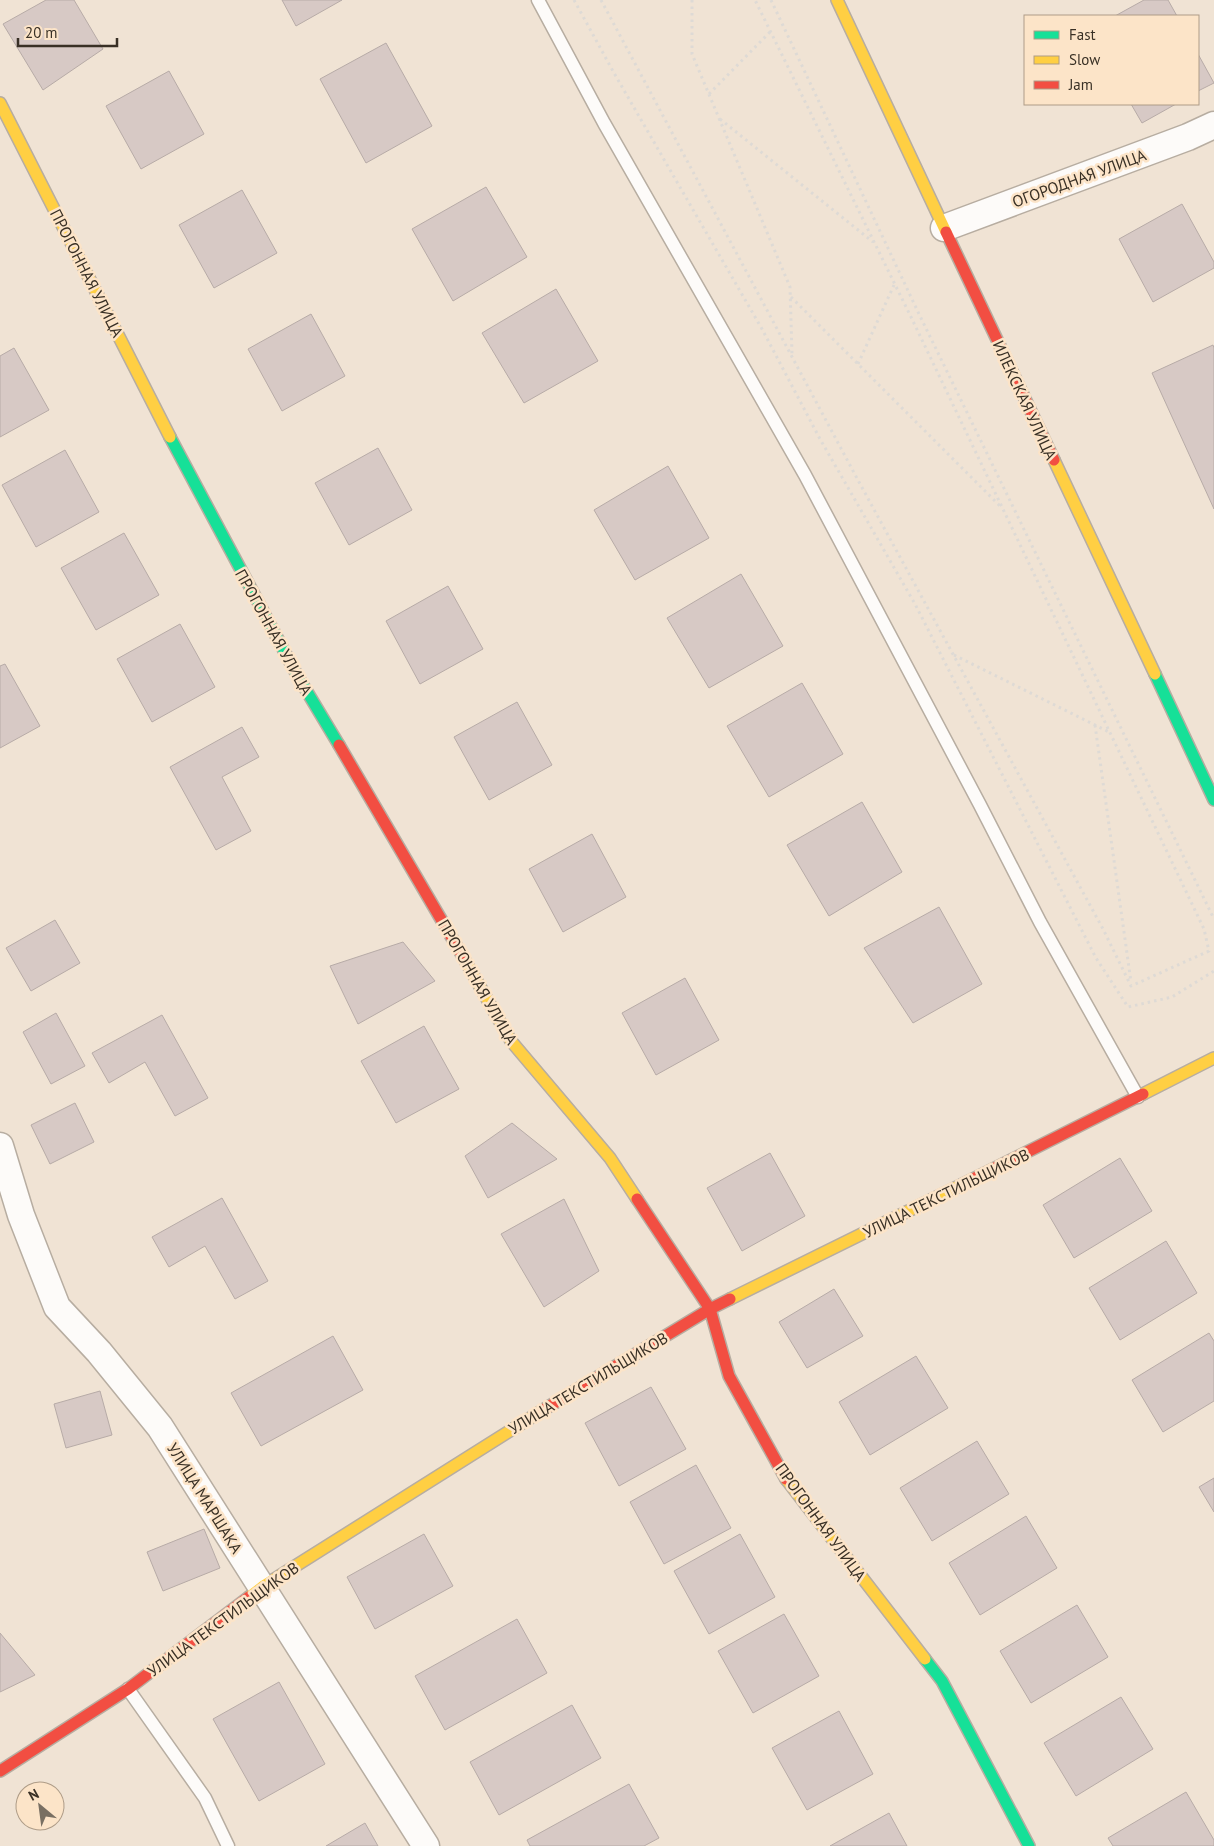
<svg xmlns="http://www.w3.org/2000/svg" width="1214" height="1846" viewBox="0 0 1214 1846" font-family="'PT Sans',sans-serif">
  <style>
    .building { fill: #d7c9c5; stroke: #b7aba7 }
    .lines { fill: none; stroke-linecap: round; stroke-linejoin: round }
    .lane-casing { stroke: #b7ada1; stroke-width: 15 }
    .street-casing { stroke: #b7ada1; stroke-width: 29 }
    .fast-casing { stroke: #b7ada1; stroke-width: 14 }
    .slow-casing { stroke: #b7ada1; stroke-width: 14 }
    .jam-casing { stroke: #b7ada1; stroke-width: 14 }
    .path { stroke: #dedad5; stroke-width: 3; stroke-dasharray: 2.5 4; stroke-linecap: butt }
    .lane { stroke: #fdfbf9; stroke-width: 12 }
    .street { stroke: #fdfbf9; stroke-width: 26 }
    .fast { stroke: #16e098; stroke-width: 11 }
    .slow { stroke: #ffcf43; stroke-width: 11 }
    .jam { stroke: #f24e42; stroke-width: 11 }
    .labels { text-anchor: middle; stroke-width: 5; stroke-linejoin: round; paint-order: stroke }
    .street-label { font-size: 16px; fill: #393025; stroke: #fce4c8 }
  </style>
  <rect width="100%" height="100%" fill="#f0e3d4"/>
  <!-- building -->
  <path class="building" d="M 46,0 L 74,0 L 103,49 L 43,90 L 3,24 Z
    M 282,0 L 342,0 L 296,26 Z
    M 1144,0 L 1168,0 L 1177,16 L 1115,16 Z
    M 386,43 L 432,126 L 366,163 L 320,79 Z
    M 1198,54 L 1214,83 L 1198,91 Z
    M 169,71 L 204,134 L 141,169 L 106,106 Z
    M 1131,104 L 1176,104 L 1142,123 Z
    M 486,187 L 527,257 L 453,301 L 412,229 Z
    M 242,190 L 277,253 L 214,288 L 179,225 Z
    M 1182,204 L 1214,262 L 1214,268 L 1153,302 L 1119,239 Z
    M 556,289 L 598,361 L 524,403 L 482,333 Z
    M 311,314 L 345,376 L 282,411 L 248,349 Z
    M 1213,345 L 1214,348 L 1214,509 L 1152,373 Z
    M 14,348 L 49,410 L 0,437 L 0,356 Z
    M 378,448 L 412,510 L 349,545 L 315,483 Z
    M 65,450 L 99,512 L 36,547 L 2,485 Z
    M 668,466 L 709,538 L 635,580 L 594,510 Z
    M 124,533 L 159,595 L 96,630 L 61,568 Z
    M 741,574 L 783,646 L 709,688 L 667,618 Z
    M 448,586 L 483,649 L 420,684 L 386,621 Z
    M 180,624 L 215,687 L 152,722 L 117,659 Z
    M 5,664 L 40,726 L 0,748 L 0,666 Z
    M 802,683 L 843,754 L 769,797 L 727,726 Z
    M 517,702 L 552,765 L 489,800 L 454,737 Z
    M 242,727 L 259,757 L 222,777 L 251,831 L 216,850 L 170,767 Z
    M 862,802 L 902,872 L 829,916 L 787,845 Z
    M 592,834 L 626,897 L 563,932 L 529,869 Z
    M 939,907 L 982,984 L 913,1023 L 864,948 Z
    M 55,920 L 80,963 L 31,991 L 6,948 Z
    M 403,942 L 435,981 L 358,1024 L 330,966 Z
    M 685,978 L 719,1040 L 656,1075 L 622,1013 Z
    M 56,1013 L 85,1066 L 51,1084 L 23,1032 Z
    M 162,1015 L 208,1098 L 175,1116 L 145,1062 L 109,1083 L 92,1053 Z
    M 424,1026 L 459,1089 L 396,1123 L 361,1061 Z
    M 75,1103 L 94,1142 L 50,1164 L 31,1125 Z
    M 512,1123 L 557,1159 L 488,1198 L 465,1156 Z
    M 770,1153 L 805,1216 L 742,1251 L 707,1188 Z
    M 1120,1158 L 1152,1211 L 1074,1258 L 1043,1205 Z
    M 222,1198 L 268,1281 L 235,1299 L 205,1246 L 169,1267 L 152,1237 Z
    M 564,1199 L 599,1271 L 544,1307 L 501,1234 Z
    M 1166,1241 L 1197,1293 L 1120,1340 L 1089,1288 Z
    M 834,1289 L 863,1336 L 807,1368 L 779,1322 Z
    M 1209,1333 L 1214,1341 L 1214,1401 L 1163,1432 L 1132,1380 Z
    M 333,1336 L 363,1390 L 261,1446 L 231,1393 Z
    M 916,1356 L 948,1408 L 870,1455 L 839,1402 Z
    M 651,1387 L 686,1449 L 619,1486 L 585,1423 Z
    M 100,1391 L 112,1435 L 66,1448 L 54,1404 Z
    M 977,1441 L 1009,1494 L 932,1541 L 900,1488 Z
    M 696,1465 L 731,1528 L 664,1564 L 630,1502 Z
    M 1214,1478 L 1214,1512 L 1199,1487 Z
    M 1026,1516 L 1057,1568 L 980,1615 L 949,1563 Z
    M 204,1529 L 220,1568 L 163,1591 L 147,1552 Z
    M 424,1534 L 453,1586 L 375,1629 L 347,1577 Z
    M 740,1534 L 775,1597 L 709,1634 L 674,1571 Z
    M 1077,1605 L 1108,1657 L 1031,1703 L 1000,1651 Z
    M 784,1614 L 819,1676 L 753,1713 L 718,1651 Z
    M 517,1619 L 547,1673 L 445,1730 L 415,1676 Z
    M 0,1633 L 35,1675 L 0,1692 Z
    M 279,1682 L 325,1764 L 259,1801 L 213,1719 Z
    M 1121,1697 L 1153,1749 L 1076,1796 L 1044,1743 Z
    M 572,1705 L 601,1758 L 499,1815 L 470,1762 Z
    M 839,1711 L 873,1774 L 807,1810 L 772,1748 Z
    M 629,1784 L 659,1838 L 644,1846 L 530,1846 L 527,1840 Z
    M 1186,1792 L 1214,1840 L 1214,1846 L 1113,1846 L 1108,1838 Z
    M 889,1813 L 907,1846 L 830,1846 Z
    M 365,1823 L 378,1846 L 326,1846 Z"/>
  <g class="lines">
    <defs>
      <path id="lane" d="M 538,0 L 604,123 L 805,475 L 980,805 L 1040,922 L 1138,1097
        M 128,1689 L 205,1798 L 228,1846"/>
      <path id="street" d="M 944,228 L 1188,137 L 1214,125
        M 0,1146 L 21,1215 L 57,1307 L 99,1352 L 160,1427 L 426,1846"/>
      <path id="fast" d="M 170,437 L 297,675 L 339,745
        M 1155,674 L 1214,800
        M 925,1659 L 942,1681 L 1029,1846"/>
      <path id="slow" d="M 837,0 L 946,232
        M 0,103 L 170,437
        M 1054,460 L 1155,674
        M 462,955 L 511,1041 L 610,1158 L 637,1199
        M 1143,1094 L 1214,1058
        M 730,1299 L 963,1184
        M 786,1479 L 925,1659
        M 249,1597 L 262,1587 L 543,1410"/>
      <path id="jam" d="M 946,232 L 1054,460
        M 339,745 L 462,955
        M 963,1184 L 1143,1094
        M 637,1199 L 710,1309 L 729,1376 L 786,1479
        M 543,1410 L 710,1309 L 730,1299
        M 0,1771 L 128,1689 L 249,1597"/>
    </defs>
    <!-- lane casing -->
    <use href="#lane" class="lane-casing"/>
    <!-- street casing -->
    <use href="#street" class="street-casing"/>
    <!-- fast casing -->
    <use href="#fast" class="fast-casing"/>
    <!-- slow casing -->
    <use href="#slow" class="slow-casing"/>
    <!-- jam casing -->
    <use href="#jam" class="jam-casing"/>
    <!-- path -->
    <path class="path" d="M 574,0 L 614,73 L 762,329 L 820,439 L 915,604 L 1096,958 L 1128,1007 L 1172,997 L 1214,971
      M 601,0 L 859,482 L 1103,929 L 1131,986 L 1209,951 L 1204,929 L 911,317 L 755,0
      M 692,0 L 692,54 L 790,287 L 792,354
      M 771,0 L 919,314 L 1214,919
      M 709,94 L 770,32
      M 720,119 L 873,242
      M 791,297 L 1001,507
      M 858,364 L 894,285
      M 954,655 L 1111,733
      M 1095,725 L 1131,982"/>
    <!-- lane -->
    <use href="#lane" class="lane"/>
    <!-- street -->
    <use href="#street" class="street"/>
    <!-- fast -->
    <use href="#fast" class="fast"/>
    <!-- slow -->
    <use href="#slow" class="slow"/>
    <!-- jam -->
    <use href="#jam" class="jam"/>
  </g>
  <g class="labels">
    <!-- street labels -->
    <g class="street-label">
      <text transform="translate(1079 178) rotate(-20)" y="6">ОГОРОДНАЯ УЛИЦА</text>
      <text transform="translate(87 273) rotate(63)" y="6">ПРОГОННАЯ УЛИЦА</text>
      <text transform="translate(1025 400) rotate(65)" y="6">ИЛЕКСКАЯ УЛИЦА</text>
      <text transform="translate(274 632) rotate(61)" y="6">ПРОГОННАЯ УЛИЦА</text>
      <text transform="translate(478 982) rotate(60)" y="6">ПРОГОННАЯ УЛИЦА</text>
      <text transform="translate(946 1193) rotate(-26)" y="6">УЛИЦА ТЕКСТИЛЬЩИКОВ</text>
      <text transform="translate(588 1383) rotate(-31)" y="6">УЛИЦА ТЕКСТИЛЬЩИКОВ</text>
      <text transform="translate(205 1498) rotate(58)" y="6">УЛИЦА МАРШАКА</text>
      <text transform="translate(821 1522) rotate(54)" y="6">ПРОГОННАЯ УЛИЦА</text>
      <text transform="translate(223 1619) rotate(-36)" y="6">УЛИЦА ТЕКСТИЛЬЩИКОВ</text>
    </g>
  </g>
  <!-- legend -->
  <rect x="1024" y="15" width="175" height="90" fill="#fce4c8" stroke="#ae9c87"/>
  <rect x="1034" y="31" width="25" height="8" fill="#16e098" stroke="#ae9c87"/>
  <text x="1069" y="40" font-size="15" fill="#393025">Fast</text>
  <rect x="1034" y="56" width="25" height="8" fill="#ffcf43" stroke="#ae9c87"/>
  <text x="1069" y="65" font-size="15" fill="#393025">Slow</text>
  <rect x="1034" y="81" width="25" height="8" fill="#f24e42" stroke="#ae9c87"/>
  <text x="1069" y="90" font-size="15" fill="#393025">Jam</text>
  <!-- north arrow -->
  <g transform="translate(40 1806) rotate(331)"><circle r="24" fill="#fce4c8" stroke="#ae9c87"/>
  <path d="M0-4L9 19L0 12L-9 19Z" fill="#796f62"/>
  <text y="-8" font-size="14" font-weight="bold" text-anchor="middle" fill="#393025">N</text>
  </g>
  <!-- scale -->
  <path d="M18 38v8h99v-8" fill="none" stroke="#393025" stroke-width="2.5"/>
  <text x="25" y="38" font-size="15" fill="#393025" stroke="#fce4c8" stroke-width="4" paint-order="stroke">20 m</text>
</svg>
